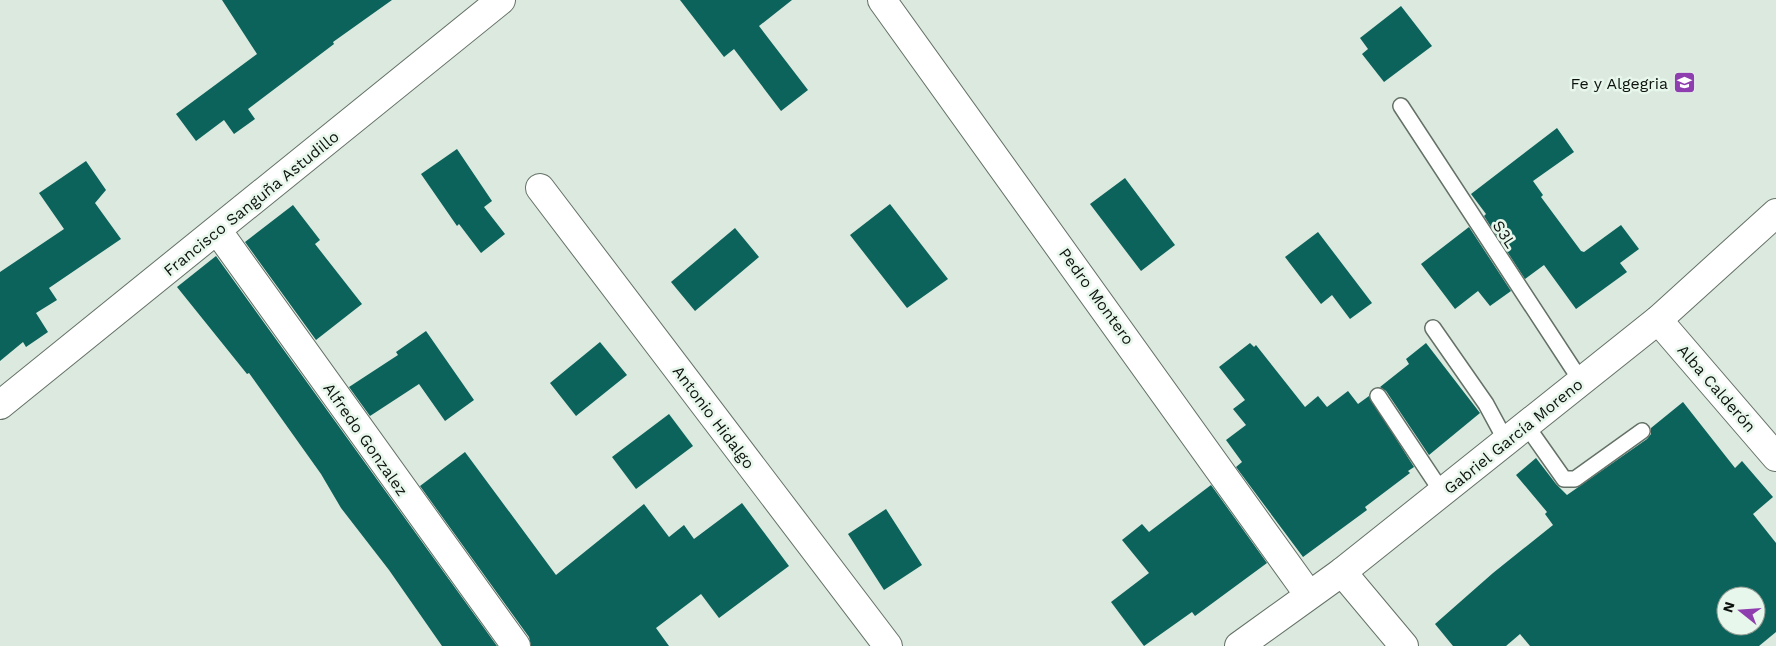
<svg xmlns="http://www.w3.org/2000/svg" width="1776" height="646" viewBox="0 0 1776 646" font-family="'Work Sans',sans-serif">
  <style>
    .building { fill: #0b635b; fill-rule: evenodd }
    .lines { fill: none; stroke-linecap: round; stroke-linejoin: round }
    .service-casing { stroke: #647167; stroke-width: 18 }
    .minor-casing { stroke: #647167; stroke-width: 30 }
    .tertiary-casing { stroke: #647167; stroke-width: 30 }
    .service { stroke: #fff; stroke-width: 15 }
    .minor { stroke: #fff; stroke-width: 28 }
    .tertiary { stroke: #fff; stroke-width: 28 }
    .labels { text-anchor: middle; stroke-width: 5; stroke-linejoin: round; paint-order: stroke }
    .poi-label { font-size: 16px; fill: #0d120f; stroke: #e8f7eb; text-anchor: end }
    .street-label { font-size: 16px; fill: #0d120f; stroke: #e8f7eb }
  </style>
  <rect width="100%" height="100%" fill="#dbe9de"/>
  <!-- building -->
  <path class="building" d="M 222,0 L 392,0 L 333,42 L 334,44 L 248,109 L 255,119 L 234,134 L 224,120 L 196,141 L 176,114 L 257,54 Z
    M 680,0 L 792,0 L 759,26 L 808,90 L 781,111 L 734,49 L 724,57 Z
    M 1401,6 L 1432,46 L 1384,82 L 1362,54 L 1368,49 L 1360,38 Z
    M 1557,128 L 1574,152 L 1533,181 L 1543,195 L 1541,197 L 1581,251 L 1584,252 L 1621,225 L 1639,249 L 1620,263 L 1627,272 L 1576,309 L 1544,265 L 1525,279 L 1484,216 L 1486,214 L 1471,194 Z
    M 457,149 L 492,201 L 484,207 L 505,234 L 481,253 L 459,224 L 457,226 L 421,174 Z
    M 86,161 L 106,190 L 95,203 L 121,239 L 49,288 L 57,300 L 36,313 L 48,332 L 26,347 L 23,342 L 0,361 L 0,272 L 64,229 L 39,193 Z
    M 1125,178 L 1175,245 L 1141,271 L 1090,204 Z
    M 890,204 L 948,279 L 907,308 L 850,235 Z
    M 293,205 L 320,240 L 315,244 L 362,304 L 316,340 L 245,242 Z
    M 1469,227 L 1511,291 L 1490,306 L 1478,291 L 1455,309 L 1421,264 Z
    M 735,228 L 759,257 L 695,311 L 671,282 Z
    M 1318,232 L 1372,303 L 1350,319 L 1332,295 L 1321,304 L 1285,257 Z
    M 216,256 L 497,646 L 442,646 L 389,570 L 341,508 L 321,474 L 249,373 L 247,374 L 177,287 Z
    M 426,331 L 474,400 L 445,421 L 419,384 L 370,416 L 349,387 L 398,355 L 396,352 Z
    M 600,342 L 627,375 L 576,416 L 550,383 Z
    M 1250,343 L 1254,347 L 1256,345 L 1305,407 L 1318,396 L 1327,407 L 1348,391 L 1358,404 L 1369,396 L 1414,467 L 1408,471 L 1410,473 L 1365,507 L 1367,510 L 1303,557 L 1236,467 L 1242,462 L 1226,440 L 1246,425 L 1233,409 L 1245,400 L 1219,367 Z
    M 1426,343 L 1480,413 L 1429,455 L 1386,391 L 1380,387 L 1409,364 L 1406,359 Z
    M 1683,402 L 1735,468 L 1742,461 L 1773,497 L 1753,514 L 1776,543 L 1776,632 L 1759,646 L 1530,646 L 1520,634 L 1506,646 L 1453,646 L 1435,624 L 1493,573 L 1553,525 L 1545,514 L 1547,512 L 1516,475 L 1536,458 L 1556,484 L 1567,495 L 1647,439 L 1651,434 L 1651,428 ZM 1726,596 L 1756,596 L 1756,626 L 1726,626 Z
    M 669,414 L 693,446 L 636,489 L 612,457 Z
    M 465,452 L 556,575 L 644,504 L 669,537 L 684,525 L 694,539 L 742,503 L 789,566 L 719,618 L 701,594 L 656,628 L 669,646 L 531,646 L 529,637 L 420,486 Z
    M 1211,485 L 1267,563 L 1195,616 L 1192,612 L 1144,646 L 1111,602 L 1149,573 L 1122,540 L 1142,524 L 1149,532 Z
    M 886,509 L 922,565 L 884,590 L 848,534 Z"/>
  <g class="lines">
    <defs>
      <path id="service" d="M 1401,106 L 1581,381
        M 1433,328 L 1486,404 L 1506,441
        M 1378,396 L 1442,492
        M 1526,425 L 1564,479 L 1575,479 L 1642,431"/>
      <path id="minor" d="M 882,0 L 1309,595
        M 540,188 L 888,646
        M 217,230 L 516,646
        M 1658,320 L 1776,457
        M 0,405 L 501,0
        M 1342,572 L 1404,646"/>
      <path id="tertiary" d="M 1239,646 L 1342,572 L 1658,320 L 1776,213"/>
    </defs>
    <!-- service casing -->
    <use href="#service" class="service-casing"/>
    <!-- minor casing -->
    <use href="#minor" class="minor-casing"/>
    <!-- tertiary casing -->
    <use href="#tertiary" class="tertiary-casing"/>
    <!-- service -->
    <use href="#service" class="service"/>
    <!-- minor -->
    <use href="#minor" class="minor"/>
    <!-- tertiary -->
    <use href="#tertiary" class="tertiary"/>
  </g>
  <!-- icons -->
  <defs>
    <symbol id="school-square" viewBox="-11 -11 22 22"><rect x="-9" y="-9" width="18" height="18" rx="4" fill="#8e3eae" stroke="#e8f7eb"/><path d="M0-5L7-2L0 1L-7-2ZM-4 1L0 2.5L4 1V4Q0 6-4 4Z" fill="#fff"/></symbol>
  </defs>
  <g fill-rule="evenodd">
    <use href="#school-square" x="1672" y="70" width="25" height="25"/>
  </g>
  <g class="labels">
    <!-- poi labels -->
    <g class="poi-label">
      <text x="1668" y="89">Fe y Algegria</text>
    </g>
    <!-- street labels -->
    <g class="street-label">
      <text transform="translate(251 203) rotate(-39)" y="6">Francisco Sanguña Astudillo</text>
      <text transform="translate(1505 234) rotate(57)" y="6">S3L</text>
      <text transform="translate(1097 296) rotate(54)" y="6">Pedro Montero</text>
      <text transform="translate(1717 388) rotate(49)" y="6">Alba Calderón</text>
      <text transform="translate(714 417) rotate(53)" y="6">Antonio Hidalgo</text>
      <text transform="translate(1513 436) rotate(-39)" y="6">Gabriel García Moreno</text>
      <text transform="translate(366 439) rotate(55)" y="6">Alfredo Gonzalez</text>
    </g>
  </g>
  <!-- north arrow -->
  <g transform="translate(1741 611) rotate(287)"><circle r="24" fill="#e8f7eb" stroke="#909b93"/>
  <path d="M0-4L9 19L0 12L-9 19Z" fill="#8e3eae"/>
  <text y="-8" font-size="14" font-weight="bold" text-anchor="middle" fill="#0d120f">N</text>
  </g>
</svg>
